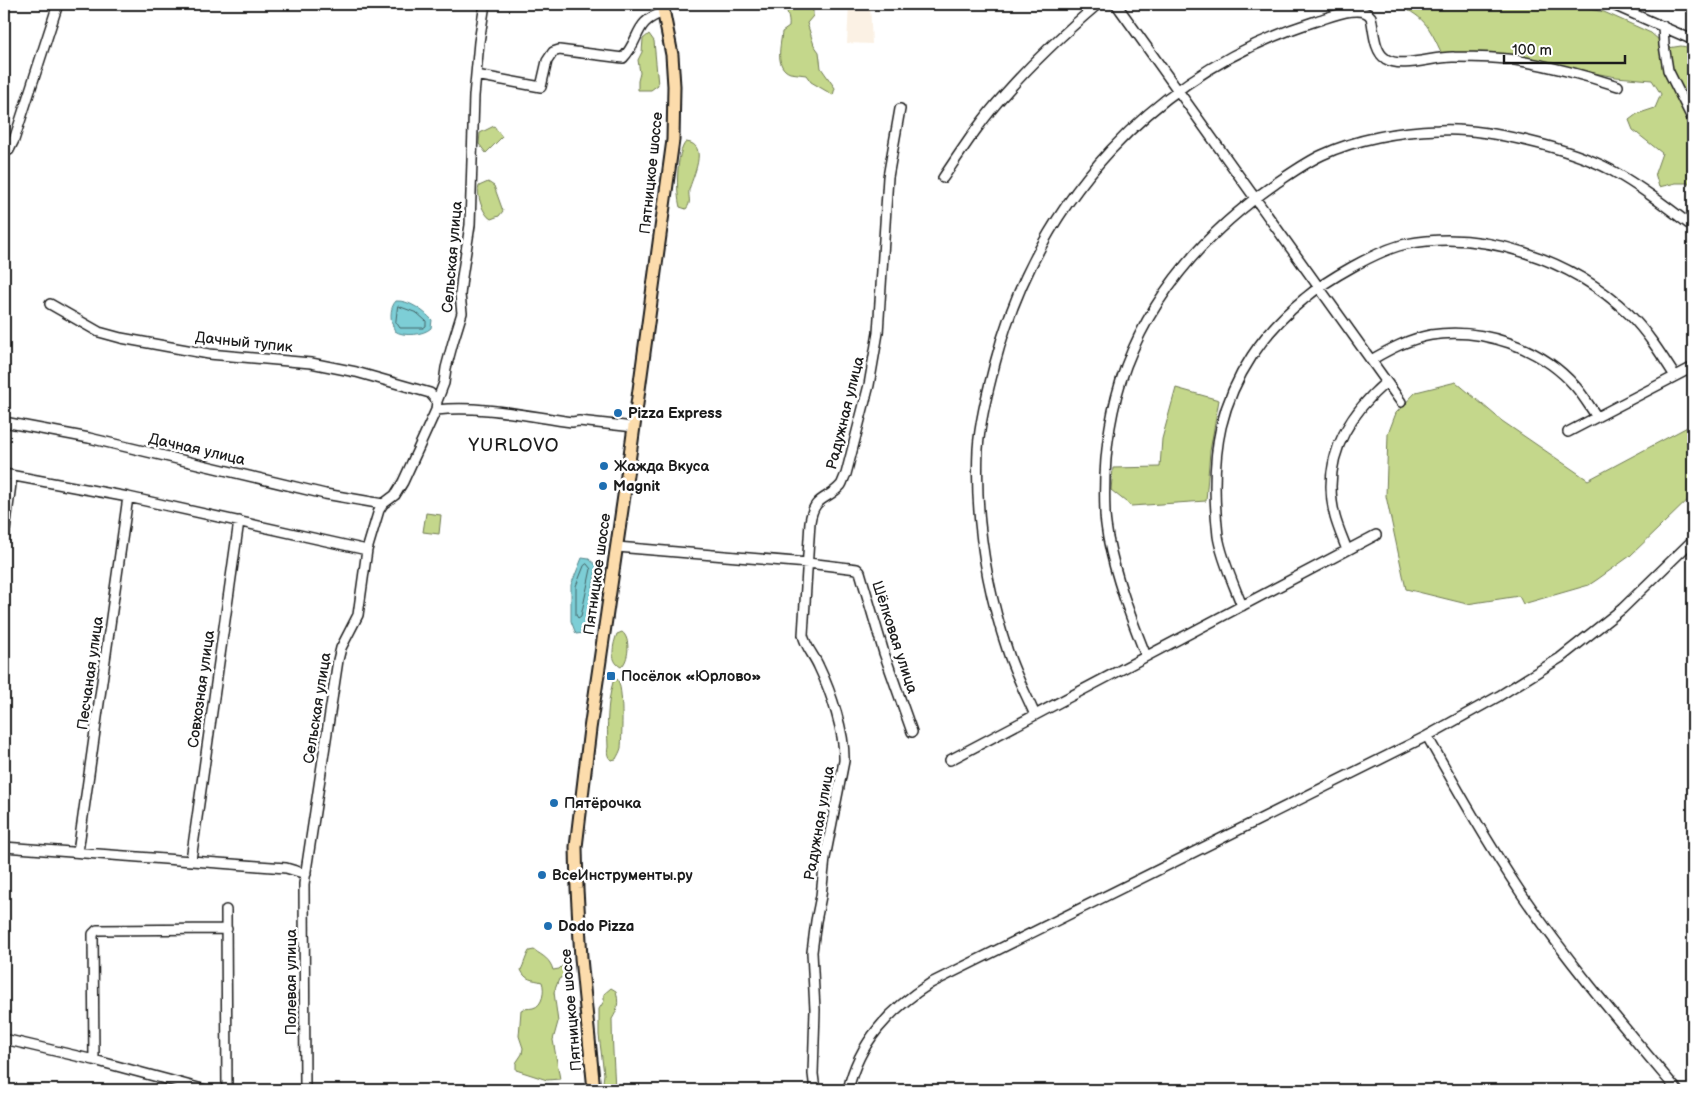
<svg xmlns="http://www.w3.org/2000/svg" width="1697" height="1094" viewBox="0 0 1697 1094" font-family="'Balsamiq Sans',sans-serif">
  <style>
    .built { fill: #fbf1e4 }
    .green { fill: #c4d78b; stroke: #707a54 }
    .water { fill: #7dced6; stroke: #56878c }
    .lines { fill: none; stroke-linecap: round; stroke-linejoin: round }
    .shore { stroke: #436366; stroke-width: 1 }
    .minor-casing { stroke: #1c1c1c; stroke-width: 12 }
    .major-casing { stroke: #1c1c1c; stroke-width: 15 }
    .minor { stroke: #fff; stroke-width: 9 }
    .major { stroke: #fcdcac; stroke-width: 11 }
    .poi-dot { fill: #1f6fb2; stroke: #fff; stroke-width: 2 }
    .labels { text-anchor: middle; stroke-width: 5; stroke-linejoin: round; paint-order: stroke }
    .street-label { font-size: 15px; fill: #1c1c1c; stroke: #fff }
    .poi-label { font-size: 15px; font-weight: bold; fill: #1c1c1c; stroke: #fff; text-anchor: start }
    .quarter-label { font-size: 18px; letter-spacing: 1px; fill: #1c1c1c; stroke: #fff }
  </style>
  <rect width="100%" height="100%" fill="#fff"/>
  <filter id="ink" filterUnits="userSpaceOnUse"><feTurbulence type="fractalNoise" baseFrequency=".02" numOctaves="2"/><feDisplacementMap in="SourceGraphic" scale="10" xChannelSelector="R" yChannelSelector="G"/><feConvolveMatrix kernelMatrix="1 2 1 2 8 2 1 2 1" color-interpolation-filters="sRGB"/></filter>
  <g filter="url(#ink)">
    <!-- built -->
    <path class="built" d="M 849,4 L 870,4 L 872,44 L 847,43 Z"/>
    <!-- green -->
    <path class="green" d="M 786,4 L 813,4 L 813,16 L 807,23 L 814,45 L 819,52 L 821,68 L 835,88 L 833,95 L 811,82 L 806,75 C 801,74 795,74 790,73 C 774,67 781,45 782,32 L 789,27 C 790,18 786,12 786,4 Z
      M 1393,4 L 1565,4 L 1604,12 L 1651,33 L 1668,48 L 1681,46 L 1693,48 L 1693,183 L 1676,183 L 1659,187 L 1655,173 L 1662,153 L 1633,130 L 1629,120 L 1637,114 L 1655,108 L 1661,94 L 1652,80 L 1616,77 L 1490,54 L 1442,54 C 1429,26 1423,14 1393,4 Z
      M 649,34 L 654,41 L 658,85 L 651,90 L 638,90 L 638,81 L 640,73 L 638,60 L 642,52 L 643,39 Z
      M 494,126 L 502,137 L 486,153 L 479,144 L 480,133 Z
      M 686,142 C 710,144 692,178 689,190 C 688,198 692,202 686,209 L 680,207 C 676,193 676,152 686,142 Z
      M 488,182 L 494,186 L 503,211 L 499,216 L 491,219 C 483,215 476,194 479,186 Z
      M 1456,382 L 1502,421 L 1588,480 L 1693,424 L 1693,495 L 1630,556 L 1598,579 L 1589,585 L 1523,604 L 1519,596 L 1467,604 L 1406,589 L 1386,496 L 1388,434 L 1396,413 L 1416,392 Z
      M 1176,388 L 1219,400 L 1210,451 L 1206,501 L 1131,506 L 1111,490 L 1113,468 L 1160,467 L 1162,439 Z
      M 426,513 L 441,515 L 439,534 L 423,532 Z
      M 622,632 C 631,638 629,661 621,667 C 609,661 613,644 617,634 Z
      M 617,679 C 624,687 622,735 621,748 C 620,752 618,755 616,759 L 611,760 C 607,756 607,753 608,747 C 607,725 607,703 613,682 Z
      M 534,950 C 543,956 550,959 553,970 L 559,969 L 563,965 L 567,970 L 564,976 L 559,979 L 554,992 L 558,1022 L 553,1040 L 560,1079 L 547,1080 L 516,1070 L 516,1063 L 522,1054 L 523,1048 L 519,1036 L 521,1010 C 526,1008 528,1009 533,1008 C 543,1006 545,990 542,982 C 532,979 526,981 521,970 C 524,964 526,956 529,951 Z
      M 611,988 L 616,991 C 619,1002 618,1010 612,1019 C 612,1042 614,1066 615,1090 L 602,1090 L 604,1074 L 599,1035 L 599,1009 L 604,1001 L 604,994 Z"/>
    <!-- water -->
    <path class="water" d="M 396,301 C 409,300 424,311 432,320 L 431,328 C 424,335 403,337 395,331 C 390,322 389,308 396,301 Z
      M 582,558 L 589,559 L 597,566 L 584,633 L 576,634 L 571,621 L 571,585 Z"/>
    <g class="lines">
      <!-- shore -->
      <path class="shore" d="M 398,306 L 417,313 L 426,321 L 426,326 L 423,328 L 400,328 L 396,322 Z
        M 587,564 L 591,569 L 581,616 L 578,618 L 576,615 L 576,586 L 584,566 Z"/>
      <defs>
        <path id="minor" d="M 1116,4 L 1401,402
          M 1611,4 L 1693,40
          M 1639,4 L 1642,4
          M 1663,26 L 1664,45 L 1668,70 L 1693,120
          M 476,75 L 541,87 L 547,61 L 553,52 L 559,50 L 623,58 C 642,38 633,21 665,12
          M 4,150 L 9,150 L 14,140 L 58,4
          M 943,178 C 962,150 981,120 1004,95 C 1033,62 1065,32 1098,4
          M 50,304 L 99,332 L 121,338 L 209,354 L 311,363 L 356,372 L 430,393 L 437,401
          M 1371,360 C 1390,349 1409,339 1431,335 C 1481,327 1541,347 1575,386 C 1583,395 1590,407 1597,417
          M 436,410 C 481,405 527,416 572,422 L 579,421 L 634,427
          M 4,422 L 89,438 L 325,494 L 383,504
          M 1568,432 L 1693,367
          M 4,474 L 128,497 L 367,550
          M 4,539 L 12,476
          M 617,547 L 808,563 L 857,569 L 860,572 L 884,653 L 912,732
          M 1347,550 C 1343,539 1338,528 1335,517 C 1321,462 1346,417 1386,382
          M 1242,606 C 1234,585 1221,557 1218,536 C 1214,500 1213,462 1221,427 C 1233,376 1264,331 1304,299 C 1326,280 1378,250 1406,244 C 1484,229 1572,259 1629,314 C 1647,332 1661,354 1675,376
          M 1146,656 C 1131,618 1116,579 1108,538 C 1107,530 1105,521 1105,513 C 1103,464 1109,412 1126,366 C 1155,290 1209,230 1275,184 C 1290,174 1305,163 1322,155 C 1356,139 1400,131 1438,130 C 1484,127 1570,148 1611,170 C 1640,186 1667,207 1693,227
          M 1035,715 C 1026,694 1015,674 1008,652 C 986,587 975,517 978,449 C 980,420 988,391 995,363 C 1038,200 1154,72 1316,21 C 1330,17 1362,3 1371,17 C 1374,30 1374,52 1386,59 C 1402,69 1435,56 1454,57 C 1474,57 1495,57 1515,60 C 1550,66 1584,75 1618,86
          M 1427,736 C 1457,789 1487,842 1521,893 C 1568,962 1623,1026 1677,1090
          M 950,760 L 1376,535
          M 4,847 L 286,868 L 306,874
          M 78,852 L 128,497
          M 191,860 L 239,521
          M 226,910 L 227,1090
          M 4,1039 L 94,1060 L 206,1090
          M 94,1060 L 93,934 L 97,930 L 227,929
          M 305,1090 L 304,884 L 338,660 L 341,648 L 358,615 L 367,550 L 379,510 L 383,504 L 395,495 L 403,482 L 436,410 L 437,401 L 444,383 L 446,368 L 453,342 L 462,313 L 460,295 L 462,277 L 470,225 L 474,96 L 479,42 L 485,4
          M 815,1090 L 813,1074 L 815,1010 L 812,952 L 816,921 L 821,896 L 825,858 L 844,761 C 845,733 831,692 819,667 C 814,655 806,648 803,635 L 810,522 C 814,495 827,501 841,485 C 843,482 844,477 846,474 L 869,385 L 878,333 L 888,177 L 900,109
          M 848,1090 C 859,1042 890,1009 931,983 L 1427,736 L 1499,696 L 1560,658 L 1622,609 L 1693,540"/>
        <path id="major" d="M 594,1090 L 581,958 L 577,889 L 576,847 L 590,729 L 632,441 L 673,140 L 674,86 L 672,55 L 662,4"/>
      </defs>
      <!-- minor casing -->
      <use href="#minor" class="minor-casing"/>
      <!-- major casing -->
      <use href="#major" class="major-casing"/>
      <!-- minor -->
      <use href="#minor" class="minor"/>
      <!-- major -->
      <use href="#major" class="major"/>
    </g>
  </g>
  <!-- markers -->
  <g class="poi-dot">
    <circle cx="618" cy="413" r="5"/>
    <circle cx="604" cy="466" r="5"/>
    <circle cx="603" cy="486" r="5"/>
    <rect x="606" y="671" width="10" height="10" rx="2.5"/>
    <circle cx="554" cy="803" r="5"/>
    <circle cx="542" cy="875" r="5"/>
    <circle cx="548" cy="926" r="5"/>
  </g>
  <g class="labels">
    <!-- street labels -->
    <g class="street-label">
      <text transform="translate(651 173) rotate(-84)" y="5">Пятницкое шоссе</text>
      <text transform="translate(452 257) rotate(-85)" y="5">Сельская улица</text>
      <text transform="translate(244 342) rotate(6)" y="5">Дачный тупик</text>
      <text transform="translate(845 413) rotate(-76)" y="5">Радужная улица</text>
      <text transform="translate(197 449) rotate(13)" y="5">Дачная улица</text>
      <text transform="translate(597 574) rotate(-82)" y="5">Пятницкое шоссе</text>
      <text transform="translate(895 637) rotate(72)" y="5">Шёлковая улица</text>
      <text transform="translate(90 673) rotate(-82)" y="5">Песчаная улица</text>
      <text transform="translate(201 689) rotate(-82)" y="5">Совхозная улица</text>
      <text transform="translate(317 708) rotate(-81)" y="5">Сельская улица</text>
      <text transform="translate(819 823) rotate(-80)" y="5">Радужная улица</text>
      <text transform="translate(291 982) rotate(-90)" y="5">Полевая улица</text>
      <text transform="translate(571 1010) rotate(-95)" y="5">Пятницкое шоссе</text>
    </g>
    <!-- poi labels -->
    <g class="poi-label">
      <text x="628" y="418">Pizza Express</text>
      <text x="614" y="471">Жажда Вкуса</text>
      <text x="613" y="491">Magnit</text>
      <text x="621" y="681">Посёлок «Юрлово»</text>
      <text x="564" y="808">Пятёрочка</text>
      <text x="552" y="880">ВсеИнструменты.ру</text>
      <text x="558" y="931">Dodo Pizza</text>
    </g>
    <!-- quarter labels -->
    <g class="quarter-label">
      <text x="514" y="451">YURLOVO</text>
    </g>
  </g>
  <!-- margin -->
  <rect width="1697" height="1094" fill="none" stroke="#fff" stroke-width="20"/>
  <rect x="10" y="10" width="1677" height="1074" fill="none" stroke="#1c1c1c" stroke-width="2" filter="url(#ink)"/>
  <!-- scale -->
  <path d="M1504 55v8h121v-8" fill="none" stroke="#1c1c1c" stroke-width="2.5"/>
  <text x="1512" y="55" font-size="15" fill="#1c1c1c" stroke="#ffffff" stroke-width="4" paint-order="stroke">100 m</text>
</svg>
